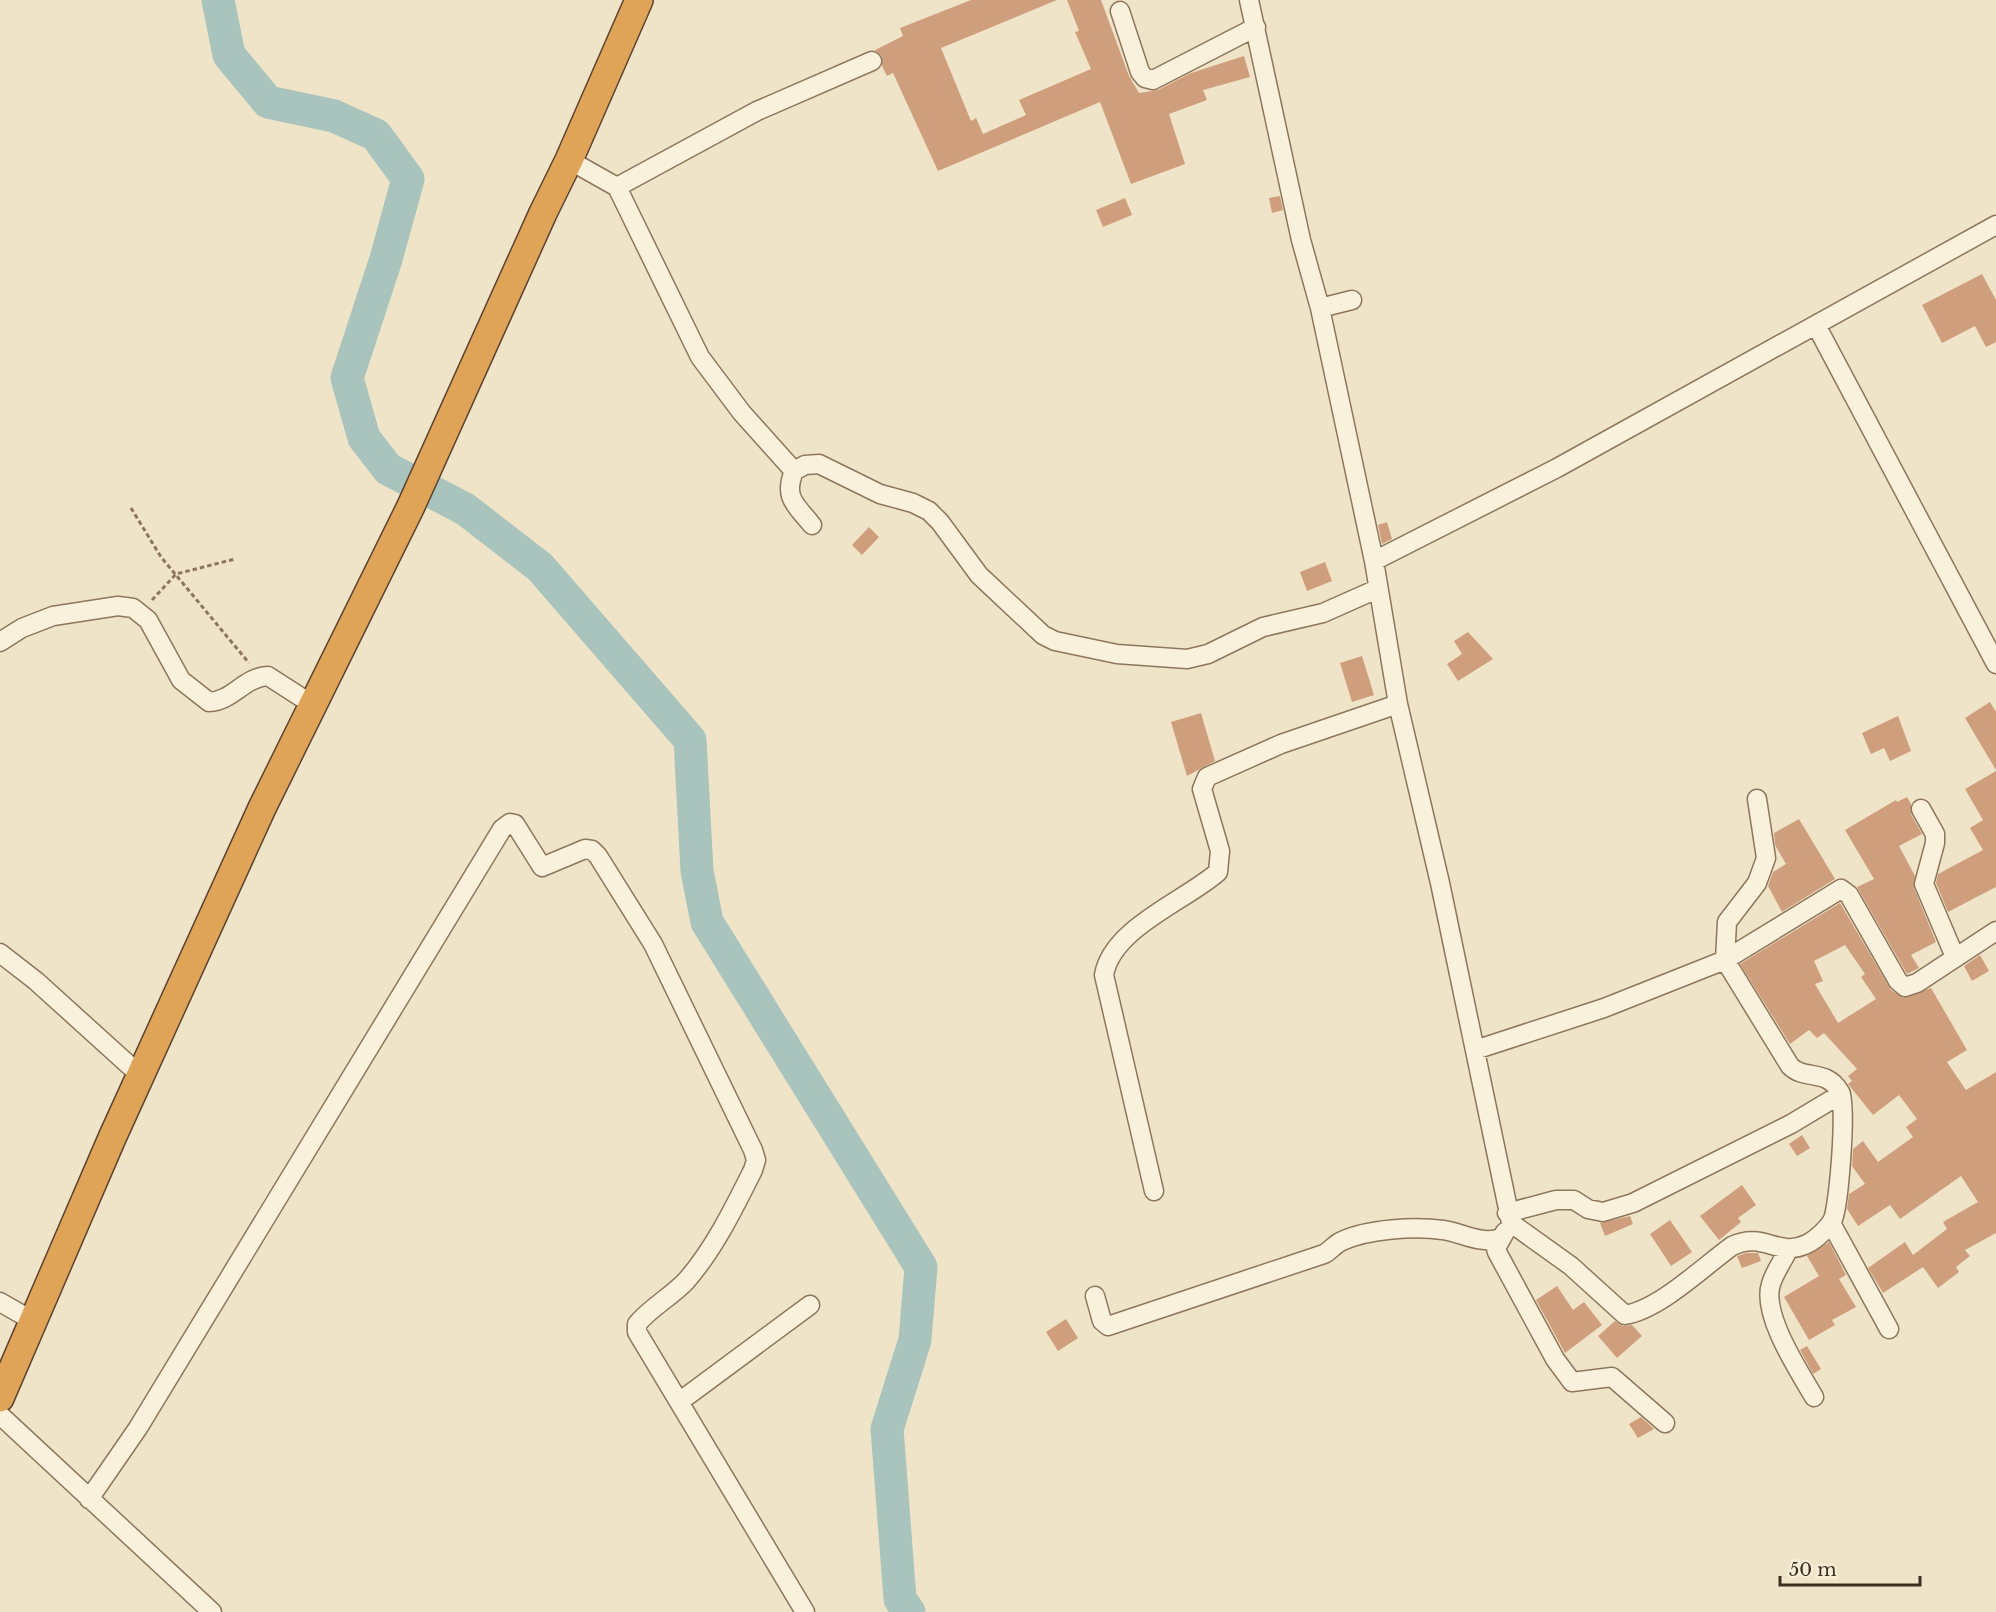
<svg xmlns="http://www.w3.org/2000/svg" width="1996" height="1612" viewBox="0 0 1996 1612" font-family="'Libre Baskerville',serif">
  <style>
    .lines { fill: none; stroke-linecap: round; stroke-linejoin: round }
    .river { stroke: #a9c4bc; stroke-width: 33 }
    .building { fill: #cf9f7d; fill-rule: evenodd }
    .minor-casing { stroke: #8d765c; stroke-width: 21 }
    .highway-casing { stroke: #5b4430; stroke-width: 30 }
    .path { stroke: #8d765c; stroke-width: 3; stroke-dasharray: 4.5 3; stroke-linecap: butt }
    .minor { stroke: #faf1dc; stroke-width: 18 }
    .highway { stroke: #e0a458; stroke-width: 27 }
  </style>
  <rect width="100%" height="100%" fill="#f0e4c8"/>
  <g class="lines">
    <!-- river -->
    <path class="river" d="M 218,0 L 229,55 L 268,102 L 334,116 L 376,135 L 408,179 L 386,259 L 347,378 L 364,438 L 388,469 L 465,509 L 540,567 L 690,740 L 697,871 L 707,922 L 921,1267 L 915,1340 L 887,1429 L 900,1599 L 909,1612"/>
  </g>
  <!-- building -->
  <path class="building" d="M 971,0 L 1057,0 L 941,48 L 971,121 L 976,118 L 983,134 L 1026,115 L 1019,100 L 1091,69 L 1075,32 L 1079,31 L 1067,0 L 1101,0 L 1129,76 L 1139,93 L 1158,90 L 1191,73 L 1244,56 L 1250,77 L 1203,90 L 1207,100 L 1169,114 L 1185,164 L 1131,184 L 1100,102 L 938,171 L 893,73 L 887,76 L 882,66 L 882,56 L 875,50 L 903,36 L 900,28 Z
    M 1280,196 L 1283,210 L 1272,213 L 1269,198 Z
    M 1125,198 L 1132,215 L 1103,227 L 1096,210 Z
    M 1982,274 L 1996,300 L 1996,342 L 1986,347 L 1975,326 L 1942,343 L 1922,305 Z
    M 1387,522 L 1392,539 L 1382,544 L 1378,525 Z
    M 869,527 L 879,537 L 862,555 L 852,545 Z
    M 1325,562 L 1332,581 L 1307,591 L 1300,572 Z
    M 1468,632 L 1493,659 L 1458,681 L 1447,664 L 1462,654 L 1454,641 Z
    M 1362,656 L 1374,695 L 1352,702 L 1340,663 Z
    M 1990,702 L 1996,712 L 1996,770 L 1965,718 Z
    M 1201,713 L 1215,761 L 1187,776 L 1171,722 Z
    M 1898,716 L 1911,751 L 1890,761 L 1884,748 L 1871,754 L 1862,733 Z
    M 1996,771 L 1996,887 L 1948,912 L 1936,883 L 1938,874 L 1983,850 L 1970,828 L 1983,820 L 1965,789 Z
    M 1907,797 L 1911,804 L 1911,814 L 1922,834 L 1899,846 L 1915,876 L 1914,888 L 1936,942 L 1911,955 L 1919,968 L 1907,974 L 1857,887 L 1874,879 L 1845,830 L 1896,800 L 1897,802 Z
    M 1799,819 L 1835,879 L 1782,912 L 1768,886 L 1773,872 L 1786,864 L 1775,845 L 1774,833 Z
    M 1840,903 L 1891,990 L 1903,998 L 1931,988 L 1967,1050 L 1947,1062 L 1966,1090 L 1996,1072 L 1996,1233 L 1965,1250 L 1970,1256 L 1956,1267 L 1959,1272 L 1938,1288 L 1923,1267 L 1883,1293 L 1868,1268 L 1905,1242 L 1913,1255 L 1947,1229 L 1943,1222 L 1978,1202 L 1961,1176 L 1900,1219 L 1890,1205 L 1858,1226 L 1847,1209 L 1849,1194 L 1865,1184 L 1852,1166 L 1853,1149 L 1863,1141 L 1878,1162 L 1913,1137 L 1906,1127 L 1917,1119 L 1899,1095 L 1873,1115 L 1848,1084 L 1852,1081 L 1848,1076 L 1857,1069 L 1824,1033 L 1817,1038 L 1809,1030 L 1790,1044 L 1740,964 ZM 1845,945 L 1865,974 L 1861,977 L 1876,999 L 1838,1023 L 1815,984 L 1823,981 L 1814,961 Z
    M 1980,955 L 1989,971 L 1972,981 L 1964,966 Z
    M 1802,1135 L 1810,1148 L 1797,1156 L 1789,1144 Z
    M 1742,1185 L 1756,1205 L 1738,1218 L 1741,1222 L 1719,1240 L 1700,1216 Z
    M 1630,1216 L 1633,1224 L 1605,1236 L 1600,1223 Z
    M 1670,1220 L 1692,1252 L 1671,1266 L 1650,1234 Z
    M 1829,1242 L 1846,1275 L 1839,1279 L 1856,1307 L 1832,1320 L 1835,1325 L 1809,1340 L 1784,1297 L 1819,1276 L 1807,1256 Z
    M 1746,1253 L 1758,1253 L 1761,1261 L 1742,1268 L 1737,1256 Z
    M 1557,1286 L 1573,1310 L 1584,1302 L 1602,1325 L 1565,1353 L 1536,1300 Z
    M 1066,1319 L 1078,1338 L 1058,1351 L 1046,1332 Z
    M 1615,1321 L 1623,1326 L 1632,1325 L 1642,1336 L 1617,1358 L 1598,1336 Z
    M 1807,1346 L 1821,1369 L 1813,1374 L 1800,1350 Z
    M 1641,1417 L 1654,1429 L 1638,1438 L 1629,1424 Z"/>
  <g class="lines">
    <defs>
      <path id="minor" d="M 1249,0 L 1301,240 L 1320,308 L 1374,561 L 1398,704 L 1440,883 L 1511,1223 L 1571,1266 L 1625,1315 C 1660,1309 1703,1267 1732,1246 C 1764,1231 1778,1258 1807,1244 C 1815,1240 1829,1228 1833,1219 C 1839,1204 1847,1105 1840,1092 C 1826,1068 1805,1081 1790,1066 L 1725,960 L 1604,1008 L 1475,1050
        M 1120,11 L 1140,72 L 1145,78 L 1153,80 L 1256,27
        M 569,160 L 617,187 L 700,357 L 742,413 L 794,471 C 783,498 796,505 812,525
        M 617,187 L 757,111 L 872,61
        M 1320,308 L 1352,300
        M 1816,325 L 1996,664
        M 794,471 L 805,465 L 819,464 L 880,494 L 913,503 L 929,511 L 940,522 L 979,575 L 1043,635 L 1055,641 L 1117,654 L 1187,659 L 1208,654 L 1263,627 L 1323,613 L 1377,589
        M 1374,561 L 1557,468 L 1996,225
        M 0,642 L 22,628 L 53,616 L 118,606 L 133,608 L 148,620 L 181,680 L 209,702 C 233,701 244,677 268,676 L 313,705
        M 1757,799 L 1766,858 L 1757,883 L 1727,922 L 1725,960 L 1841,889 L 1849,895 L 1898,981 L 1905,987 L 1917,983 L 1996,931
        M 1921,809 L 1935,834 L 1935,843 L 1924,884 L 1955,957
        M 0,953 L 36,981 L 141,1076
        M 1154,1191 L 1104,975 C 1112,928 1185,901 1218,872 L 1220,851 L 1202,789 L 1207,777 L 1281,744 L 1398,704
        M 1507,1213 L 1556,1200 L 1574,1200 L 1588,1209 L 1603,1212 L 1633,1203 L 1791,1124 L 1841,1094
        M 1831,1223 L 1889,1329
        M 1505,1232 L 1496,1248 L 1497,1252 L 1555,1359 L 1572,1382 L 1612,1377 L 1665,1423
        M 1788,1250 C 1783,1261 1774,1273 1771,1284 C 1761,1314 1799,1371 1814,1397
        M 1095,1296 L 1102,1321 L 1108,1326 L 1324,1254 C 1330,1251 1335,1244 1342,1241 C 1368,1229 1415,1226 1443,1230 C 1463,1233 1481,1245 1501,1238
        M 0,1302 L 33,1321
        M 679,1402 L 810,1305
        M 0,1415 L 212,1612
        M 89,1499 L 138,1428 L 502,829 L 510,823 L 515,824 L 542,867 L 585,849 L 592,850 L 598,856 L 653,944 L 753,1150 L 756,1160 L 753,1170 C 734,1208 714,1249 686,1281 C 671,1297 651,1307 637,1324 L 637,1332 L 805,1612"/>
      <path id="highway" d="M 0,1398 L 112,1138 L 262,808 L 411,506 L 543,213 L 569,160 L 639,0"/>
    </defs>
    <!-- minor casing -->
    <use href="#minor" class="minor-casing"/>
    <!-- highway casing -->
    <use href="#highway" class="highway-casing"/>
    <!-- path -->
    <path class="path" d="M 131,508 L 161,557 L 249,663
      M 152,600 L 176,574 L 235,559"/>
    <!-- minor -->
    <use href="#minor" class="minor"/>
    <!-- highway -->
    <use href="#highway" class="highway"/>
  </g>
  <!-- scale -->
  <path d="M1780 1576v9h140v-9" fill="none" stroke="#3d2e20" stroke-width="3"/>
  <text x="1789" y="1576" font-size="18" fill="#3d2e20" stroke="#f7eed8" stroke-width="4.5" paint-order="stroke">50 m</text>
</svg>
